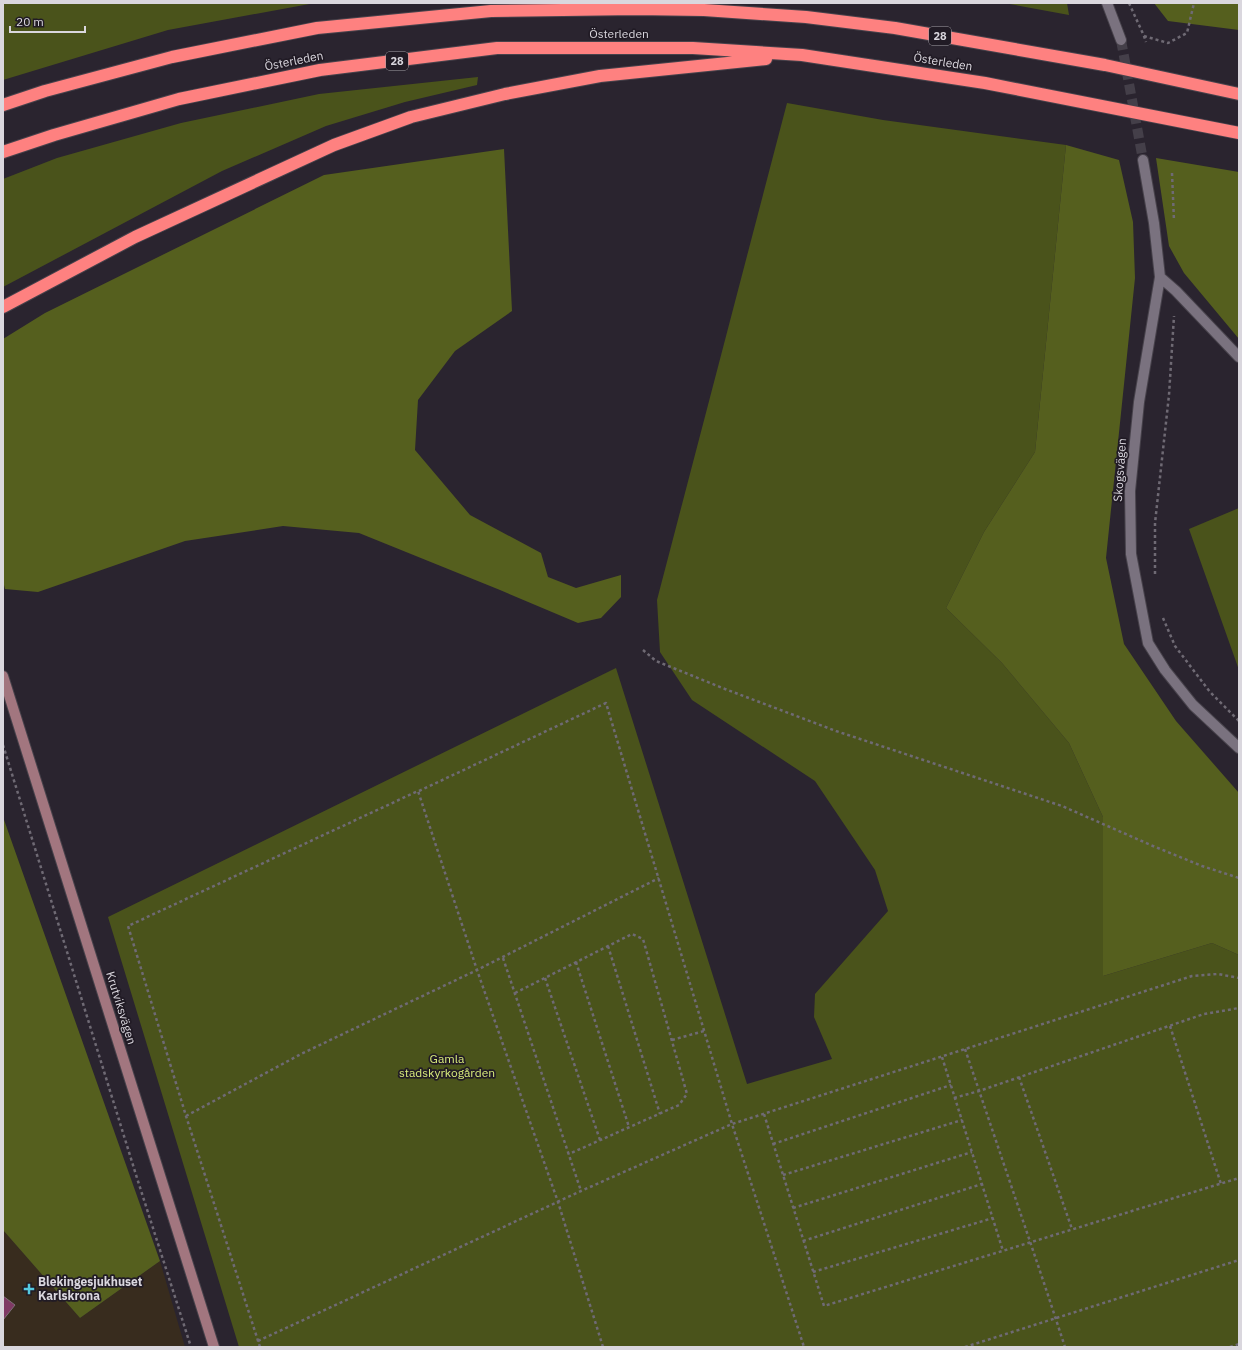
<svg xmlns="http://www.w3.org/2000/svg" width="1242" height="1350" viewBox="0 0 1242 1350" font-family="'IBM Plex Sans',sans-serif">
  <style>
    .medical { fill: #382c1e }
    .green { fill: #4a531b }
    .forest { fill: #555f1e }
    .building { fill: #7f3964; stroke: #7e7078 }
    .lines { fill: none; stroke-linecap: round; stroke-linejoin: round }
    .street-tunnel { stroke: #443f49; stroke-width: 10; stroke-dasharray: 10 5; stroke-linecap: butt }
    .street-casing { stroke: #47424b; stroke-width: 12 }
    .secondary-casing { stroke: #47424b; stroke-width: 12 }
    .highway-casing { stroke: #47424b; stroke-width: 14 }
    .path { stroke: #6f6a74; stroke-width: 2.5; stroke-dasharray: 3 3; stroke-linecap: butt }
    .street { stroke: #7a727f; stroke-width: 10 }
    .secondary { stroke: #a2767f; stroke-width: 10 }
    .highway { stroke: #fe8180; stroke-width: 12 }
    .poi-dot { fill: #55cae0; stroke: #211b25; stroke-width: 1.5 }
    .labels { text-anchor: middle; stroke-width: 3.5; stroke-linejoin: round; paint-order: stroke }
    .shield { fill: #211b25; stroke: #a29fa6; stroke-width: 1 }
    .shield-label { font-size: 11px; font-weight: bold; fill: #dad7de }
    .street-label { font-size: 12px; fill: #dad7de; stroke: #211b25 }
    .park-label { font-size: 12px; fill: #daed7c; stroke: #211b25 }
    .poi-label { font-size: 12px; font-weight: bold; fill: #dad7de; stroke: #211b25; text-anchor: start }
  </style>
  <rect width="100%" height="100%" fill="#2a242f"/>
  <!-- medical -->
  <path class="medical" d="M 3,1230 L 80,1318 L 160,1261 L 185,1347 L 3,1347 Z"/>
  <!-- green -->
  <path class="green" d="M 3,3 L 315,3 L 168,30 L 3,80 Z
    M 1004,3 L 1067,3 L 1069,15 Z
    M 478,77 L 477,85 L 405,102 L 326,126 L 222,171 L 3,287 L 3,179 L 57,158 L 181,123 L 319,94 Z
    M 787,103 L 883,120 L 1066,145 L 1035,452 L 984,532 L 946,608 L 1002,663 L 1069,743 L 1103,817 L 1103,976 L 1212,943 L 1239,955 L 1239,1347 L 239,1347 L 108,917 L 616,668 L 747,1084 L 832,1059 L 814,1017 L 815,994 L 888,911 L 875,870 L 815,781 L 692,700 L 660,652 L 657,600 Z
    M 1239,508 L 1239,670 L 1189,529 Z"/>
  <!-- forest -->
  <path class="forest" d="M 1154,3 L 1239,3 L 1239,30 L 1168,21 Z
    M 1066,145 L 1119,160 L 1133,222 L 1135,278 L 1106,558 L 1124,644 L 1176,721 L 1239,793 L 1239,955 L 1212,943 L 1103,976 L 1103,817 L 1069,743 L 1002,663 L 946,608 L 984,532 L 1035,452 Z
    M 504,149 L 512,311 L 455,351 L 418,400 L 415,450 L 470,515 L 541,553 L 548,577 L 576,588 L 621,575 L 621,597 L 601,618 L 578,623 L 500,590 L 359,533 L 283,526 L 185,541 L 38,592 L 5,589 L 3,581 L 3,339 L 45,313 L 324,175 Z
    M 1156,158 L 1239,172 L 1239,339 L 1184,273 L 1169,246 Z
    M 3,817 L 160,1261 L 80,1318 L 3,1230 Z"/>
  <!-- building -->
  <path class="building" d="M 3,1296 L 15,1305 L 3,1320 Z"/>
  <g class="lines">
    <!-- street-tunnel -->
    <path class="street-tunnel" d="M 1121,40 L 1143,160"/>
    <defs>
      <path id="street" d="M 1107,3 L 1121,40
        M 1143,160 L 1154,223 L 1160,277 L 1139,402 L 1130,491 L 1131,554 L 1148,643 L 1165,670 L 1193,705 L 1239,748
        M 1160,277 L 1176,291 L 1239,357"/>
      <path id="secondary" d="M 3,676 L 214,1347"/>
      <path id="highway" d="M 3,105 L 45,91 L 172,57 L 317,28 L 491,11 L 636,9 L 704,10 L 806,17 L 895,28 L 1105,65 L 1239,94
        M 3,152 L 54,135 L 179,99 L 320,70 L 497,48 L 693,48 L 802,55 L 985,83 L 1239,133
        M 3,307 L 135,237 L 334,145 L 411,117 L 505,94 L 600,76 L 766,59"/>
    </defs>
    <!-- street casing -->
    <use href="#street" class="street-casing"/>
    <!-- secondary casing -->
    <use href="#secondary" class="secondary-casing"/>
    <!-- highway casing -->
    <use href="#highway" class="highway-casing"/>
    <!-- path -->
    <path class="path" d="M 1129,3 L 1144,36 L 1146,42
      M 1144,36 L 1168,43 L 1187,33 L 1194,3
      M 1172,173 L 1174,221
      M 1155,574 L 1155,523 L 1169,395 L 1174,316
      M 1163,618 L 1175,646 L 1210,692 L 1239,721
      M 643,650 L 656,661 L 725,689 L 836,731 L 1062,806 L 1153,846 L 1202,866 L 1239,878
      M 3,745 L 137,1178 L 191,1347
      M 419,791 L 606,703 L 732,1124 L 804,1347
      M 608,946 L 660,1114
      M 503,958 L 581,1191
      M 576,962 L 629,1127
      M 545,978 L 600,1140
      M 515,993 L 632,934 L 643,939 L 687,1094 L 679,1105 L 569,1154
      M 1170,1026 L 1221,1184
      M 672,1040 L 704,1031
      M 965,1049 L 1044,1283 L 1065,1347
      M 942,1057 L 1003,1251
      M 1019,1077 L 1072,1229
      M 954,1098 L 979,1091 L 1204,1014 L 1239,1008
      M 764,1114 L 824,1306 L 1239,1178
      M 186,1116 L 301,1054 L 477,970 L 659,878
      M 773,1144 L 951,1085
      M 783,1175 L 962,1120
      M 793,1208 L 972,1152
      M 803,1241 L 982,1184
      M 813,1272 L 993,1218
      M 258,1341 L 581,1191 L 732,1124 L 1192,976 L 1218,974 L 1239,978
      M 260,1347 L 186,1116 L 128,926 L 418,791 L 477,970 L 558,1202 L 603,1347
      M 965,1347 L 1239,1260
      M 1230,1347 L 1239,1344"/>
    <!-- street -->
    <use href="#street" class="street"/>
    <!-- secondary -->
    <use href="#secondary" class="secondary"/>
    <!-- highway -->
    <use href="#highway" class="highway"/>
  </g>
  <!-- markers -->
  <path class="poi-dot" d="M27 1283h4v4h4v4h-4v4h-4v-4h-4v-4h4z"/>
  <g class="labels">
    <!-- shield labels -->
    <g class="shield">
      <rect x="929" y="27" width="22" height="18" rx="3"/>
      <rect x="386" y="52" width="22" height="18" rx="3"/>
    </g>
    <g class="shield-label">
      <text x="940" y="40">28</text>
      <text x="397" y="65">28</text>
    </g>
    <!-- street labels -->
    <g class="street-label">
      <text x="619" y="38">Österleden</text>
      <text transform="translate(294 61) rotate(-11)" y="4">Österleden</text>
      <text transform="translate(943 62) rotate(9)" y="4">Österleden</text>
      <text transform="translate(1120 470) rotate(-86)" y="4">Skogsvägen</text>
      <text transform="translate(121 1008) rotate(73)" y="4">Krutviksvägen</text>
    </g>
    <!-- park labels -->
    <g class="park-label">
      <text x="447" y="1063">Gamla<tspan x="447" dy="14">stadskyrkogården</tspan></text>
    </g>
    <!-- poi labels -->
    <g class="poi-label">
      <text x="38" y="1286">Blekingesjukhuset<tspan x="38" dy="14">Karlskrona</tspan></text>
    </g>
  </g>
  <!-- border -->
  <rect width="1242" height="1350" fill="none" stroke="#dad7de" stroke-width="8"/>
  <!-- scale -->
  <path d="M10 26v6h75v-6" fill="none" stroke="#dad7de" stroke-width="2"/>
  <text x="16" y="26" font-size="12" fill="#dad7de" stroke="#211b25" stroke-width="3" paint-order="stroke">20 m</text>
</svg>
